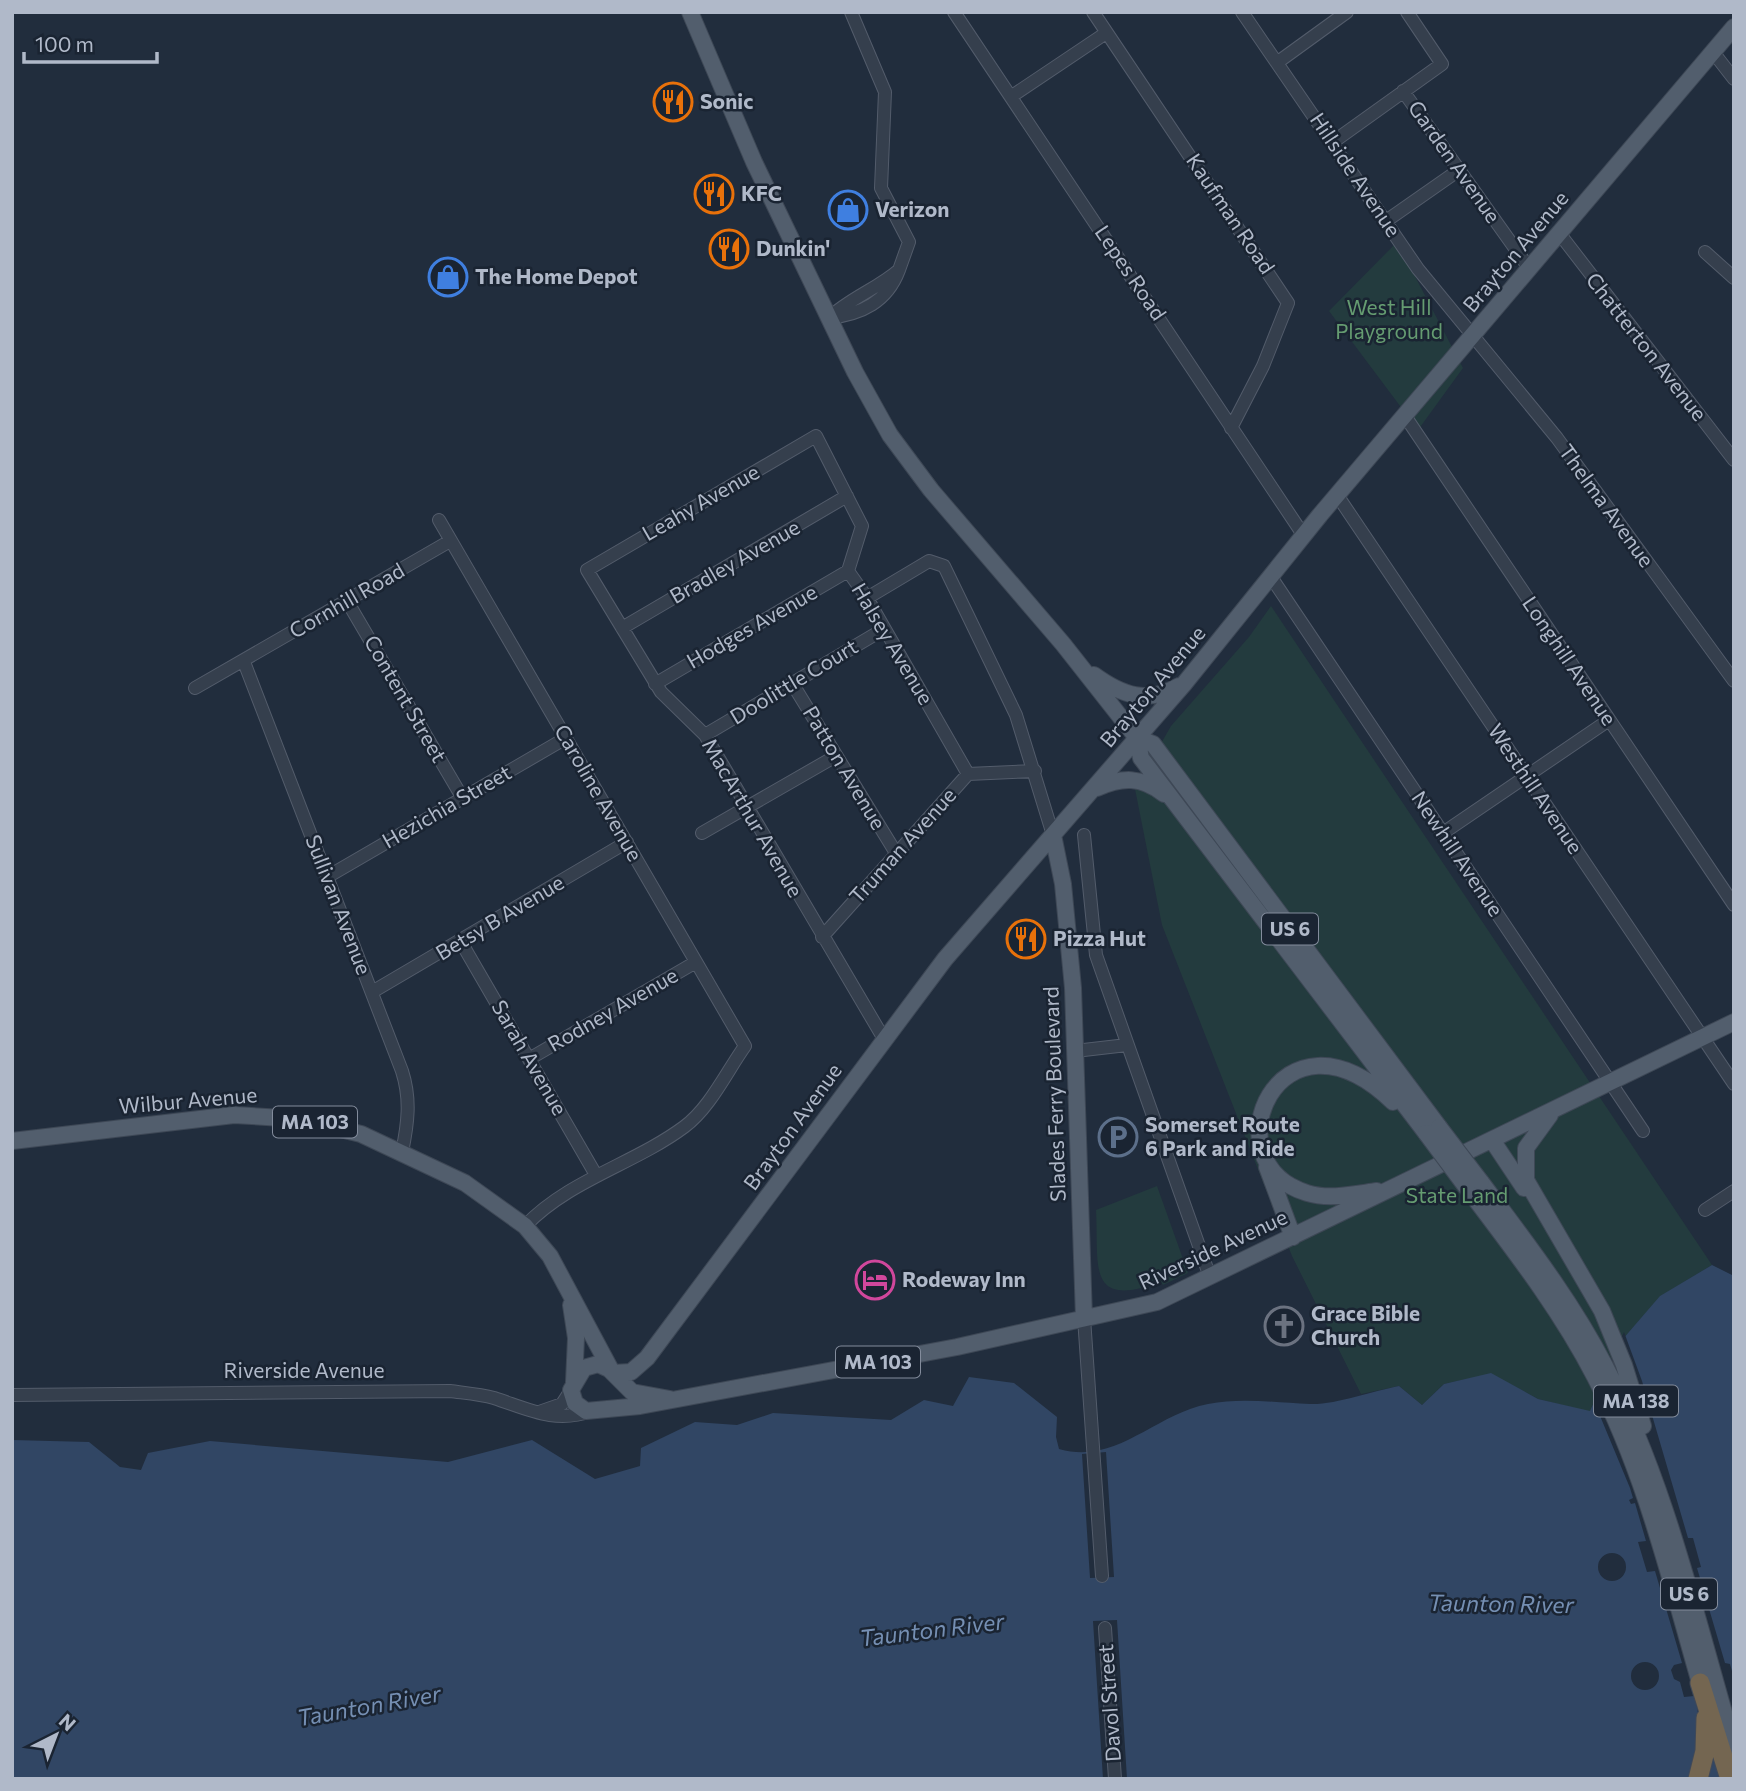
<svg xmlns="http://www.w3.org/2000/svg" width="1746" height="1791" viewBox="0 0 1746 1791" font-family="Commissioner,sans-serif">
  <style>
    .green { fill: #233b3e }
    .water { fill: #314664 }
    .pier { fill: #212d3d }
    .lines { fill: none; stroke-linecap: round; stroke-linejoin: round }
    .minor-casing { stroke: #535c6b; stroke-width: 14 }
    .major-casing { stroke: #3e4856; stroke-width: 18 }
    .highway-casing { stroke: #404958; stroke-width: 21 }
    .minor { stroke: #353f4d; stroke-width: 12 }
    .major { stroke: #525e6d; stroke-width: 16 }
    .highway { stroke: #746651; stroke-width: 19 }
    .major-bridge-casing { stroke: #3e4856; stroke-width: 18; stroke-linecap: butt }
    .major-bridge { stroke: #525e6d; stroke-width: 16 }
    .labels { text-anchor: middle; stroke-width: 5; stroke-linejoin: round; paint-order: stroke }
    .shield { fill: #1a2432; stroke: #838c9c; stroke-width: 2 }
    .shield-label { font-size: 19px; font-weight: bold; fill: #b0b9c9 }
    .poi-label { font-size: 21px; font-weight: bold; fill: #b0b9c9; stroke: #1a2432; text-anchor: start }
    .street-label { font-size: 21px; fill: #b0b9c9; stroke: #1a2432 }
    .park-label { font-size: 21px; fill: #659c71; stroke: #1a2432 }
    .water-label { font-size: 23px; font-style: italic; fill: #758fb3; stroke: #1a2432 }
  </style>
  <rect width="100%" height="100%" fill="#212d3d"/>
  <!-- green -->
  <path class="green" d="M 1397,242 L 1463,368 L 1418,430 L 1329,311 Z
    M 1271,606 L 1712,1265 L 1661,1296 L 1622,1340 L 1590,1412 L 1538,1399 L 1491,1374 L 1444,1384 L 1422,1405 L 1399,1386 L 1361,1394 L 1292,1256 L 1162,925 L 1135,789 L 1171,726 L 1249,637 Z
    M 1157,1186 L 1188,1273 L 1163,1285 L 1161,1282 C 1086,1309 1099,1267 1096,1210 Z"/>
  <!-- water -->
  <path class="water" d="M 1712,1265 L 1734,1276 L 1734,1779 L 12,1779 L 12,1440 L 89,1442 L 120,1467 L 141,1470 L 148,1453 L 210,1441 L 448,1462 L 532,1440 L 595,1479 L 640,1466 L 641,1448 L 695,1422 L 737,1425 L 773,1413 L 891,1420 L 924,1400 L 953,1406 L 969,1377 L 1014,1383 L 1057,1417 L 1056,1437 L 1059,1449 C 1117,1465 1153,1415 1208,1404 C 1243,1397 1275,1403 1310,1404 C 1335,1405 1373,1391 1399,1386 L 1422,1405 L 1444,1384 L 1491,1373 L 1538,1399 L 1590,1411 L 1622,1340 L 1660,1296 Z"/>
  <!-- pier -->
  <path class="pier" d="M 1624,1332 L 1642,1381 L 1688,1538 L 1693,1538 L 1701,1567 L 1697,1568 L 1725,1663 L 1730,1664 L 1734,1678 L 1734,1779 L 1715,1747 L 1696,1764 L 1699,1719 L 1696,1702 L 1694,1696 L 1684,1697 L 1680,1682 L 1674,1679 L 1671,1670 L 1674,1665 L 1682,1663 L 1655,1571 L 1647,1572 L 1638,1542 L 1646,1541 L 1635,1503 L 1631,1504 L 1629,1500 L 1633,1498 L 1630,1488 L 1593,1399 Z
    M 1106,1452 L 1114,1577 L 1090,1578 L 1082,1454 Z
    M1598 1567a14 14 0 1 1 28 0a14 14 0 1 1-28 0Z
    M 1117,1620 L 1127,1779 L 1103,1779 L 1093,1621 Z
    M1631 1676a14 14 0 1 1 28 0a14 14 0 1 1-28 0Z"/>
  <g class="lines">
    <defs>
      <path id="minor" d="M 851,12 L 885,92 L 881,188 L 909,242 L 899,270
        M 954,12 L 1304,536
        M 1093,12 L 1288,303 L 1263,366 L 1231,428
        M 1242,12 L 1418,269 L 1557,438 L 1734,681
        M 1713,52 L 1734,79
        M 1278,62 L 1347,12
        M 1403,91 L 1529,268
        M 1012,96 L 1106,33
        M 1333,142 L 1442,64 L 1407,12
        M 1386,221 L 1459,170
        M 1559,233 L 1734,460
        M 1705,252 L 1734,278
        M 899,270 C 887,302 862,314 829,318 C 850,298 877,289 899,270 Z
        M 1405,416 L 1734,905
        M 1337,495 L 1734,1084
        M 439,520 L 745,1046 C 727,1071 710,1108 684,1127 C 634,1164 569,1180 525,1226
        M 1271,577 L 1643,1131
        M 867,598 L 929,561 L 944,566 L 1016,715 L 1053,835
        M 347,601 L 462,797
        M 622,628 L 847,496
        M 244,662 L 402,1071 C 411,1099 408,1123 402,1152
        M 792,683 L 896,853
        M 655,684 L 848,571
        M 195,688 L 450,541
        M 705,735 L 884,629
        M 702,833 L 836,756
        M 1443,833 L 1609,720
        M 1084,835 L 1096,955 L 1210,1277
        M 327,877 L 566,738
        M 822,937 L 968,774 L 1035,771
        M 461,942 L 596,1175
        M 372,992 L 627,842
        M 884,1039 L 705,735 L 661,692 L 587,570 L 816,436 L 862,526 L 848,571 L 867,598 L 968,774
        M 1075,1051 L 1127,1045
        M 529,1059 L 696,962
        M 1705,1210 L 1734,1191
        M 1084,1318 L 1102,1576
        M 12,1395 L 450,1391 C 465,1393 480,1394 494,1398 C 528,1409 555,1424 591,1411
        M 539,1412 L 562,1404 L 571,1390
        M 1105,1628 L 1115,1779"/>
      <path id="major" d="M 690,12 L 754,162 L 855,372 L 890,435 L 931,490 L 1063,644 L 1137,738
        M 1094,675 C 1123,696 1147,704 1179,686
        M 1137,738 L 1153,744 L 1439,1127
        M 1137,738 L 1141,758 L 1426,1133
        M 1097,788 C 1122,777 1141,776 1164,794
        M 1053,835 L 1063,884 L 1073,988 L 1084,1318
        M 1550,1115 L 1526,1148 L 1526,1180 L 1602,1311 L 1624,1365 L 1643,1426
        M 1492,1140 L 1524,1188
        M 12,1141 L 234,1115 L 299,1119 L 361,1134 L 465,1183 L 525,1226 L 550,1256 L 612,1372
        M 1267,1167 L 1293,1237
        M 1481,1182 C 1525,1241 1571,1300 1605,1366 C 1667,1485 1696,1619 1734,1747
        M 1467,1188 C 1513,1249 1560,1309 1595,1377 C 1645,1473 1670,1579 1700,1683
        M 1377,1191 C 1355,1194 1329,1200 1307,1193 C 1206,1162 1280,993 1393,1102
        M 571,1305 L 576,1338 L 574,1382
        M 613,1373 L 631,1372 L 647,1358 L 945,959 L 1184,684 L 1320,515 L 1734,27
        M 670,1399 L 632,1392 L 609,1369 L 598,1364 L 584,1368 L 571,1390 L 575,1403 L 586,1411 L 640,1406 L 957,1347 L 1157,1302 L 1734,1022"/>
      <path id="highway" d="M 1700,1683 L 1730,1779
        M 1698,1779 L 1705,1751 L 1706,1718"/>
    </defs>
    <!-- minor casing -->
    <use href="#minor" class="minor-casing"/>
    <!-- major casing -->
    <use href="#major" class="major-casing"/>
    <!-- highway casing -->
    <use href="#highway" class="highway-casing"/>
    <!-- minor -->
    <use href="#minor" class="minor"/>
    <!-- major -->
    <use href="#major" class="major"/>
    <!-- highway -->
    <use href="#highway" class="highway"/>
    <defs>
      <path id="major-bridge" d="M 1439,1127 L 1481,1182
        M 1426,1133 L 1467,1188"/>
    </defs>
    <!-- major-bridge casing -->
    <use href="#major-bridge" class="major-bridge-casing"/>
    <!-- major-bridge -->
    <use href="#major-bridge" class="major-bridge"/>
  </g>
  <!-- icons -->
  <defs>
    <symbol id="restaurant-ring" viewBox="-11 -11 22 22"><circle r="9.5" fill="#1a2432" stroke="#e8710a" stroke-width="1.5"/><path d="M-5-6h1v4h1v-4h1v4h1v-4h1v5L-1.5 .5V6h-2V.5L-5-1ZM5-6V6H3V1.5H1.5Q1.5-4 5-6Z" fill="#e8710a"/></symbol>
    <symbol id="shop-ring" viewBox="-11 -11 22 22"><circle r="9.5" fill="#1a2432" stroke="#3f7fe0" stroke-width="1.5"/><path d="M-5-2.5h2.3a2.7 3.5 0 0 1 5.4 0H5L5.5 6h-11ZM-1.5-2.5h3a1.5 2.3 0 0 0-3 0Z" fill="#3f7fe0"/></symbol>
    <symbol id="parking-ring" viewBox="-11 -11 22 22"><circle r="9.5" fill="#1a2432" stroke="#5c6f8a" stroke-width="1.5"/><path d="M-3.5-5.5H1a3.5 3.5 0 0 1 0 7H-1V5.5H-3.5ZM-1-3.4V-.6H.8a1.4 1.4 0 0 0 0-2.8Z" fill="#5c6f8a"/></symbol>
    <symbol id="hotel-ring" viewBox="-11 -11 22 22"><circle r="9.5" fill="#1a2432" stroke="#d1479c" stroke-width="1.5"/><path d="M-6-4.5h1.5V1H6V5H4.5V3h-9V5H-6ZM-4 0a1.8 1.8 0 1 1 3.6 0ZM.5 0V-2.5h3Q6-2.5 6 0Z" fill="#d1479c"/></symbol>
    <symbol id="church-ring" viewBox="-11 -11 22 22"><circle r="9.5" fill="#1a2432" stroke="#6b7280" stroke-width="1.5"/><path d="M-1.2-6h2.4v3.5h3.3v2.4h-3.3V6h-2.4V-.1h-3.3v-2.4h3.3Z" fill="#6b7280"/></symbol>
  </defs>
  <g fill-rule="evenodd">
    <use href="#restaurant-ring" x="651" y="80" width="44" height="44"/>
    <use href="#restaurant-ring" x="692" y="172" width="44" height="44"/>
    <use href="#shop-ring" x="826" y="188" width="44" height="44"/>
    <use href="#restaurant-ring" x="707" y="227" width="44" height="44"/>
    <use href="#shop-ring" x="426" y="255" width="44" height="44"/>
    <use href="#restaurant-ring" x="1004" y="917" width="44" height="44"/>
    <use href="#parking-ring" x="1096" y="1115" width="44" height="44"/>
    <use href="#hotel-ring" x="853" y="1258" width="44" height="44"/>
    <use href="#church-ring" x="1262" y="1304" width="44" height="44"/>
  </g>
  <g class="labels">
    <!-- shield labels -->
    <g class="shield">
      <rect x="1262" y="913.5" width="56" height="31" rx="5"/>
      <rect x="273" y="1106.5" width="84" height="31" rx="5"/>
      <rect x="836" y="1346.5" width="84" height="31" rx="5"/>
      <rect x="1594" y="1385.5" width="84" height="31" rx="5"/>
      <rect x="1661" y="1578.5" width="56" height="31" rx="5"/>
    </g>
    <g class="shield-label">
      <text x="1290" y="936">US 6</text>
      <text x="315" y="1129">MA 103</text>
      <text x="878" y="1369">MA 103</text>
      <text x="1636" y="1408">MA 138</text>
      <text x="1689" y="1601">US 6</text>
    </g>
    <!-- poi labels -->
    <g class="poi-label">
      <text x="700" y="109">Sonic</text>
      <text x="741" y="201">KFC</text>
      <text x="875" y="217">Verizon</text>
      <text x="756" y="256">Dunkin'</text>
      <text x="475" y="284">The Home Depot</text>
      <text x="1053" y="946">Pizza Hut</text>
      <text x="1145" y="1132">Somerset Route<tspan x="1145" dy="24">6 Park and Ride</tspan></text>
      <text x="902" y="1287">Rodeway Inn</text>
      <text x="1311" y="1321">Grace Bible<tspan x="1311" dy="24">Church</tspan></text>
    </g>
    <!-- street labels -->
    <g class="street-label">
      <text transform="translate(1454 162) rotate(55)" y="7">Garden Avenue</text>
      <text transform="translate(1355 175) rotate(56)" y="7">Hillside Avenue</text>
      <text transform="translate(1230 214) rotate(56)" y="7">Kaufman Road</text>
      <text transform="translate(1516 252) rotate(-50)" y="7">Brayton Avenue</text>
      <text transform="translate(1130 273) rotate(56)" y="7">Lepes Road</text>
      <text transform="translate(1646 347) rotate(52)" y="7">Chatterton Avenue</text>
      <text transform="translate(701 503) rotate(-30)" y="7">Leahy Avenue</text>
      <text transform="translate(1606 506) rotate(54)" y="7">Thelma Avenue</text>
      <text transform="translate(735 562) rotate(-30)" y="7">Bradley Avenue</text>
      <text transform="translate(347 601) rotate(-30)" y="7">Cornhill Road</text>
      <text transform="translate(752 627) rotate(-30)" y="7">Hodges Avenue</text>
      <text transform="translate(892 644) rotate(59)" y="7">Halsey Avenue</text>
      <text transform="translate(1569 661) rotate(56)" y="7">Longhill Avenue</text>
      <text transform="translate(794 682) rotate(-31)" y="7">Doolittle Court</text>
      <text transform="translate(1153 687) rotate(-50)" y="7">Brayton Avenue</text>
      <text transform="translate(405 699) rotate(60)" y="7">Content Street</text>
      <text transform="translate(844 768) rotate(59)" y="7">Patton Avenue</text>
      <text transform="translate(1535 789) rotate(56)" y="7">Westhill Avenue</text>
      <text transform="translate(598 793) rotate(60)" y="7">Caroline Avenue</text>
      <text transform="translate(447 807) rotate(-30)" y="7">Hezichia Street</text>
      <text transform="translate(752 818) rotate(60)" y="7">MacArthur Avenue</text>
      <text transform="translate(903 846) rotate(-48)" y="7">Truman Avenue</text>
      <text transform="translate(1457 854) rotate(56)" y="7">Newhill Avenue</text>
      <text transform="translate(338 905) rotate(69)" y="7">Sullivan Avenue</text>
      <text transform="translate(500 918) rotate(-31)" y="7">Betsy B Avenue</text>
      <text transform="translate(613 1010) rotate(-30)" y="7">Rodney Avenue</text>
      <text transform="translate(529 1058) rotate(60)" y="7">Sarah Avenue</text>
      <text transform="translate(1055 1094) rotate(-92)" y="7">Slades Ferry Boulevard</text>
      <text transform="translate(188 1101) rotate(-5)" y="7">Wilbur Avenue</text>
      <text transform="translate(793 1127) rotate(-54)" y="7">Brayton Avenue</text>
      <text transform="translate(1213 1250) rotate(-25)" y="7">Riverside Avenue</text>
      <text x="304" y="1378">Riverside Avenue</text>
      <text transform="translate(1110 1703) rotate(-94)" y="7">Davol Street</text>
    </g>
    <!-- park labels -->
    <g class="park-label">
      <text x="1389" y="315">West Hill<tspan x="1389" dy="24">Playground</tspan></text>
      <text x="1457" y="1203">State Land</text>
    </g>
    <!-- water labels -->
    <g class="water-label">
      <text transform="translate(1501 1604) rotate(1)" y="8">Taunton River</text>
      <text transform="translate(932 1630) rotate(-7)" y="8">Taunton River</text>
      <text transform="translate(369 1706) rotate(-10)" y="8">Taunton River</text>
    </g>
  </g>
  <!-- border -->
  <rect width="1746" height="1791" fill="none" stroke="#b0b9c9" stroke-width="28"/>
  <!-- north arrow -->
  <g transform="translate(56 1735) rotate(42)" stroke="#1a2432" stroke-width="5" paint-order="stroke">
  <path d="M0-5L12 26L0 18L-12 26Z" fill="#b0b9c9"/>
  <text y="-10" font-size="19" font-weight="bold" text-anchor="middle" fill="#b0b9c9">N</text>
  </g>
  <!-- scale -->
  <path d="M24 52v10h133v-10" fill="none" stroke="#b0b9c9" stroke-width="3.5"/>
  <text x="35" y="52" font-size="21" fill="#b0b9c9" stroke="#1a2432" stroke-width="5" paint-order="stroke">100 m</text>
</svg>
